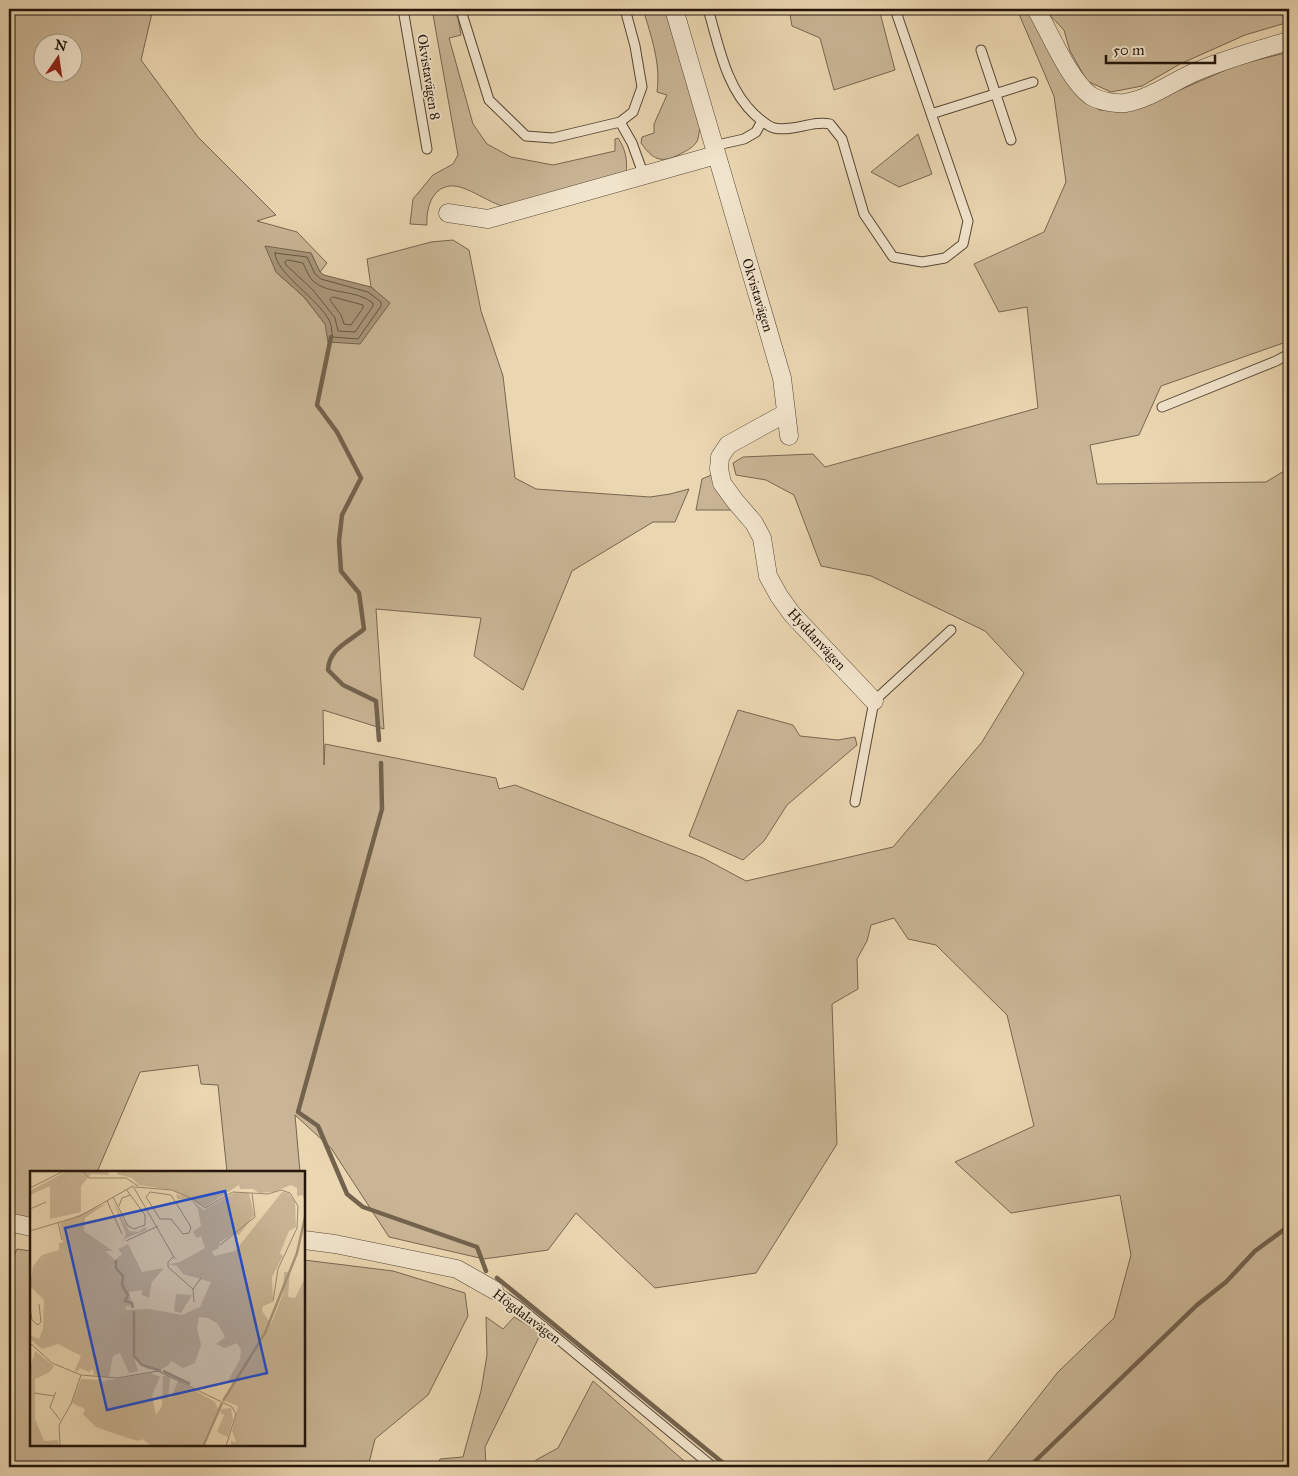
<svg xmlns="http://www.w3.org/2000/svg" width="1298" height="1476" viewBox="0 0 1298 1476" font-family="'IM FELL Great Primer',serif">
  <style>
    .green { fill: #c9b595; stroke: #776650; fill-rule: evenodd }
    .water { fill: #a79579; stroke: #73624d }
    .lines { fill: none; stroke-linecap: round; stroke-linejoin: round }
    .shore { stroke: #665642; stroke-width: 1 }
    .stream { stroke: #73624d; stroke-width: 4.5 }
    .lane-casing { stroke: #564634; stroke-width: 11 }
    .street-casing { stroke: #564634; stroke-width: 19 }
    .lane { stroke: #f1e4cc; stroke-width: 9 }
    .street { stroke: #f1e4cc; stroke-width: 18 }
    .labels { text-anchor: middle; stroke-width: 4; stroke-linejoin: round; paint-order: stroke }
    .street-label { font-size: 14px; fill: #25160b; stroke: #f1e4cc }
    .inset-river { fill: none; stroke: #a79579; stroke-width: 2.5 }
    .inset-road { fill: none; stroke: #9b896f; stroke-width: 1 }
    .view { fill: #1d4ed8; fill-opacity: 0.15; stroke: #1d4ed8; stroke-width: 2.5 }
    .inset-edge { fill: none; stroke: #25160b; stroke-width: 2.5 }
  </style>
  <rect width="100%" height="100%" fill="#ead6b1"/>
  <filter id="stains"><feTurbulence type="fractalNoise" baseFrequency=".004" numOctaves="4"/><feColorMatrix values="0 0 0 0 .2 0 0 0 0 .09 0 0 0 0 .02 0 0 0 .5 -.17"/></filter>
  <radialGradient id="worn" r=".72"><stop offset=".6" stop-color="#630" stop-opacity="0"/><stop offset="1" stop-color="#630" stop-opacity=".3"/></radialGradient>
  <!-- green -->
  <path class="green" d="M 9,9 L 153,9 L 141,60 L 198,137 L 276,215 L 257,221 L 297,232 L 327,263 L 320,272 L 311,253 L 276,272 L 304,297 L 325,324 L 389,303 L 371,287 L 367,259 L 431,242 L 453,240 L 469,250 L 481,311 L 503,376 L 515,478 L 536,489 L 650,497 L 670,494 L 689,489 L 675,522 L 653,522 L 572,571 L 523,690 L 474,656 L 481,618 L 376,609 L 384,729 L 323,710 L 324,765 L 325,744 L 496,778 L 499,789 L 515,785 L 703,858 L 746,881 L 893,847 L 982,742 L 1024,673 L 985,631 L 871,576 L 821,566 L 794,495 L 766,480 L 736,475 L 733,463 L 743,457 L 813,454 L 825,467 L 1038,408 L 1027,307 L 999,312 L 974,264 L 1044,232 L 1066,182 L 1054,96 L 1019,14 L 999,9 L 1031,9 L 1042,27 L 1063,77 L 1099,110 L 1136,109 L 1237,65 L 1289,52 L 1289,341 L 1161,386 L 1139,435 L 1090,445 L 1097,484 L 1266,482 L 1289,468 L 1289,1467 L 983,1467 L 1058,1372 L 1114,1318 L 1131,1255 L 1120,1195 L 1011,1213 L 955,1162 L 1034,1126 L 1007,1015 L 936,945 L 908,939 L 894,918 L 871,925 L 867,941 L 857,959 L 858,989 L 832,1004 L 837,1144 L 756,1273 L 655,1288 L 576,1213 L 548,1250 L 484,1259 L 389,1237 L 331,1148 L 295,1115 L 300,1172 L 227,1172 L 218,1085 L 201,1084 L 198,1065 L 140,1072 L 97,1172 L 31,1172 L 31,1219 L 9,1213 ZM 42,42 L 72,42 L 72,72 L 42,72 Z
    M 432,9 L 451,9 L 458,18 L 461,35 L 449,38 L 473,124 L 487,144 L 511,157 L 553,165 L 615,151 L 615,139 L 618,138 C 625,148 628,160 626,173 C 596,182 567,191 537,200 C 530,203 519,208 511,208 C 491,206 467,184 450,186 C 431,188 426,210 427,225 L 410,224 L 413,199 L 433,175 L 453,164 L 458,155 Z
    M 643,9 L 665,9 L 700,127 C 699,131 699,135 698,139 C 696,145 690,149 684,152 C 664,163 655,163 641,143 L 642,137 L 654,133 L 654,124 L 667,95 L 657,92 C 661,63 651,36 643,9 Z
    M 789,9 L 879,9 L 895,70 L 834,90 L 820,38 L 792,26 Z
    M 1044,9 L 1289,9 L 1289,22 L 1245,35 L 1180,64 L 1142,86 L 1111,92 L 1087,81 L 1070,51 L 1064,30 Z
    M 918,134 L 932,174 L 899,187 L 871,172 Z
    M 716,473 L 733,510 L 696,510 L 702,479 Z
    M 738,710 L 793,725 L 800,736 L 838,740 L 855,737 L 857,745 L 787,805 L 764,841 L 743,860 L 689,836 Z
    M 17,1249 L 31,1251 L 31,1445 L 304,1445 L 304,1260 L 393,1271 L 465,1293 L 468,1316 L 428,1395 L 375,1439 L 368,1467 L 9,1467 L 9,1267 Z
    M 486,1317 L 503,1329 L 514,1317 L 541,1333 L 485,1447 L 486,1467 L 437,1467 L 440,1459 L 463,1457 L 481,1391 L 487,1355 Z
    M 593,1381 L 691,1467 L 532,1467 L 536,1460 L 558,1448 Z"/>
  <!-- water -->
  <path class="water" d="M 265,246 L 311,253 L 320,272 L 324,275 L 371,287 L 390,303 L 360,344 L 328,342 L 325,324 L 304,297 L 276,272 Z"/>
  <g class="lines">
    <!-- shore -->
    <path class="shore" d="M 275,253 L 307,257 L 315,274 L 321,279 L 368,292 L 381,302 L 381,306 L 358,339 L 333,337 C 331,332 332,326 330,322 C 320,300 275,273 275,253 Z
      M 288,260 L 303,263 C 306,269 308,276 313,281 C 328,295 356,289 373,303 L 373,306 L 355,332 L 338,331 L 335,318 L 313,290 L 286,265 L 285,262 Z
      M 333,297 L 363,305 L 363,308 L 351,325 L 344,324 L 341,315 L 330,300 Z"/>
    <!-- stream -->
    <path class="stream" d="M 331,337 L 317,405 L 337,432 L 361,478 L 342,515 L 339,541 L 341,571 L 359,593 L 364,629 C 349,642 329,648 328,670 L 343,685 L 376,701 L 379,740
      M 381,763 L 382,809 L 298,1112 L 318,1126 L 347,1194 L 363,1207 L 477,1247 L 486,1271
      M 497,1278 L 728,1467
      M 1029,1467 L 1197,1305 L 1226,1282 L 1255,1251 L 1289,1226"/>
    <defs>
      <path id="lane" d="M 403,9 L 427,149
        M 462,9 L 463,17 L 489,100 L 526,136 L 553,138 L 620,122 L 633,112 L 642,87 L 635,46 L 625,9
        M 708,9 C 719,46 726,88 755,115 C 761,120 767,126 774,128 C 794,132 813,120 830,124 L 842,139 L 864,214 L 893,257 L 922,262 L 945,258 L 963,244 L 968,221 L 895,9
        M 981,50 L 1011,140
        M 931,114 L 1033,82
        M 620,122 L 632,143 L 644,176
        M 713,146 L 744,139 L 756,132 L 762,121
        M 1162,407 L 1276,361 L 1289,354
        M 855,802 L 874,701 L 951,630
        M 494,1290 L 517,1305 L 713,1467"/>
      <path id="street" d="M 674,9 L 782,378 L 789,436
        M 1036,9 C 1050,33 1069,80 1091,96 C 1099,101 1115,104 1125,103 C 1150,99 1172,82 1195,72 C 1226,59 1257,50 1289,41
        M 448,213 L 488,219 L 716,155
        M 786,413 L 728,445 L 720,457 L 719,469 L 722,483 L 735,501 L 754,523 L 762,538 L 768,576 L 779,596 L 792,614 L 874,701
        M 9,1222 L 31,1227
        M 304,1240 L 335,1244 L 457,1269 L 494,1290"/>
    </defs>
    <!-- lane casing -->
    <use href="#lane" class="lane-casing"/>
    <!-- street casing -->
    <use href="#street" class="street-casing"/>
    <!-- lane -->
    <use href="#lane" class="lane"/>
    <!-- street -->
    <use href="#street" class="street"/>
  </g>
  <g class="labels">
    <!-- street labels -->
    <g class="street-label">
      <text transform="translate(429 77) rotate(81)" y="5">Okvistavägen 8</text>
      <text transform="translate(758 295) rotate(73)" y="5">Okvistavägen</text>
      <text transform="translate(817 639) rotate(47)" y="5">Hyddanvägen</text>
      <text transform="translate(527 1316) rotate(37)" y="5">Högdalavägen</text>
    </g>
  </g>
  <!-- overview -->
  <g transform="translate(30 1171)">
    <rect width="275" height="275" fill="#ead6b1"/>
    <path d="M 37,0 L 77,0 L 79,4 L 61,3 L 57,8 L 51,15 L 51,41 L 20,48 L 20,15 L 0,24 L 0,20 ZM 88,0 L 275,0 L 275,33 L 273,24 L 267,25 L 267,17 L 261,14 L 244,21 L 229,22 L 223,18 L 210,18 L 209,14 L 175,36 L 141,19 L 109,14 L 102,7 L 87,3 ZM 206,21 L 219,22 L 224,44 L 209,64 L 204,62 L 190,71 L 188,78 L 182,80 L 184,85 L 205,80 L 252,21 L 258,22 L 265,30 L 266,56 L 259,60 L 250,82 L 253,85 L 242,106 L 243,131 L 233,135 L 232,140 L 241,153 L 253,123 L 254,101 L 260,101 L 258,126 L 265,127 L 275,107 L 275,275 L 201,275 L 201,270 L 206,271 L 202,260 L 208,235 L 195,230 L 203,212 L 198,210 L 210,188 L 211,179 L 207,172 L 195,177 L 186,173 L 195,166 L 188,153 L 178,147 L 169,146 L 167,157 L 171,174 L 165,192 L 153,197 L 141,190 L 138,195 L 131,198 L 118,198 L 104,186 L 108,200 L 99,202 L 90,182 L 83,185 L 79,206 L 64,204 L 63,198 L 59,201 L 50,197 L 47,201 L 45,199 L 51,185 L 28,173 L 12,178 L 0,168 L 0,164 L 9,168 L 13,158 L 14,129 L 0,115 L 3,95 L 12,84 L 29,79 L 29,72 L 33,71 L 30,52 L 77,32 L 55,47 L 54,60 L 83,80 L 75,80 L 85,89 L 92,83 L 88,78 L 98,73 L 112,101 L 134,97 L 122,111 L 119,127 L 112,124 L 112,119 L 99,121 L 103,136 L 96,135 L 96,139 L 119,138 L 152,144 L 170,136 L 181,111 L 153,103 L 147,95 L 139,93 L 150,91 L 175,77 L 171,65 L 167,67 L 163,61 L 171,55 L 168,38 L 161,29 L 147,28 L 146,23 L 159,27 L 174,39 ZM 82,28 L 99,60 L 108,61 L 115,56 L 117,59 L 96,67 L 92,72 L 96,63 ZM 146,123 L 162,124 L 151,142 L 144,140 ZM 5,180 L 24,195 L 20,201 L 5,208 L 5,248 L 14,270 L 28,269 L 29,275 L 0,275 L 0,197 ZM 120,202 L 130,206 L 122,224 L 126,244 L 132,235 L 133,205 L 136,205 L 140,206 L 138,227 L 141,227 L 148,210 L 185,231 L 188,238 L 171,275 L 122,275 L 112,268 L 109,270 L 95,266 L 66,256 L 53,243 L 55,238 L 42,232 L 51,208 L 71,209 L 71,220 L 73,210 ZM 201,237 L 203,249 L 198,266 L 187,261 L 194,244 L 190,242 L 191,238 Z" fill="#c9b595"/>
    <path class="inset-river" d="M 86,89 L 86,97 L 93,105 L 92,114 L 98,124 L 95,130 L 102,132 L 103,137M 104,140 L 104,185 L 112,194 L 131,200M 133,200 L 160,213M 193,230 L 235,162 L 267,82 L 275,46M 173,275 L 192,232"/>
    <path class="inset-road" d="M 52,0 L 59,7 L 96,7 L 108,15M 105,16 L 142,19 L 163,28 L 175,37 L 203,21 L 238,23 L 251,19 L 260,22 L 268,35 L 267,57 L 248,98 L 243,130M 0,17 L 34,0M 120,21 L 141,24 L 161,56 L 159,62 L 153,63 L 141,48 L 130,48 L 116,26 ZM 83,26 L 98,55 L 104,58 L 115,54 L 115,44 L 96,18M 77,30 L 92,63M 89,35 L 92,27 L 100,24M 0,38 L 16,31M 28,51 L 32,69M 0,60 L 50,45 L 103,15 L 145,88M 96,70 L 128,55M 190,74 L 225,46 L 222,22M 144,85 L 138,91 L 138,96 L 163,118M 164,131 L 163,118 L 171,107M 0,136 L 2,149 L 8,154 L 11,151 L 9,133M 0,172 L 22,192 L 51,204 L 87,207 L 128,200 L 202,236 L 206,243 L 196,275M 26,221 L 20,236 L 30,249M 4,222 L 24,225M 30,275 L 29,254 L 41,233 L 51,204"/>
    <path class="view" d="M 195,20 L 237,202 L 77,239 L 35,57 Z"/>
    <rect width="275" height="275" class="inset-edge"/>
  </g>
  <!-- margin -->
  <rect width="1298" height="1476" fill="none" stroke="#ead6b1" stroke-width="30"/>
  <rect x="10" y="10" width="1278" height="1456" fill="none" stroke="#25160b" stroke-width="2.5"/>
  <rect x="15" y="15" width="1268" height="1446" fill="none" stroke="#25160b"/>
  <!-- north arrow -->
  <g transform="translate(58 58) rotate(13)"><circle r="24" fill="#f1e4cc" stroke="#9f927f"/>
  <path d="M0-4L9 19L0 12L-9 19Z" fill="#8f2418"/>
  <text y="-8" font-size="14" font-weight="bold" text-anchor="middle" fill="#25160b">N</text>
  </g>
  <!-- scale -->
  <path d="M1106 55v8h109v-8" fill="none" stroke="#25160b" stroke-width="2.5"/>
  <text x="1113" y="55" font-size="15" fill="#25160b" stroke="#f1e4cc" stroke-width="4" paint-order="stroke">50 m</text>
  <rect width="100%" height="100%" filter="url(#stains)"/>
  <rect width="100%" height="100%" fill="url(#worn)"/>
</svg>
